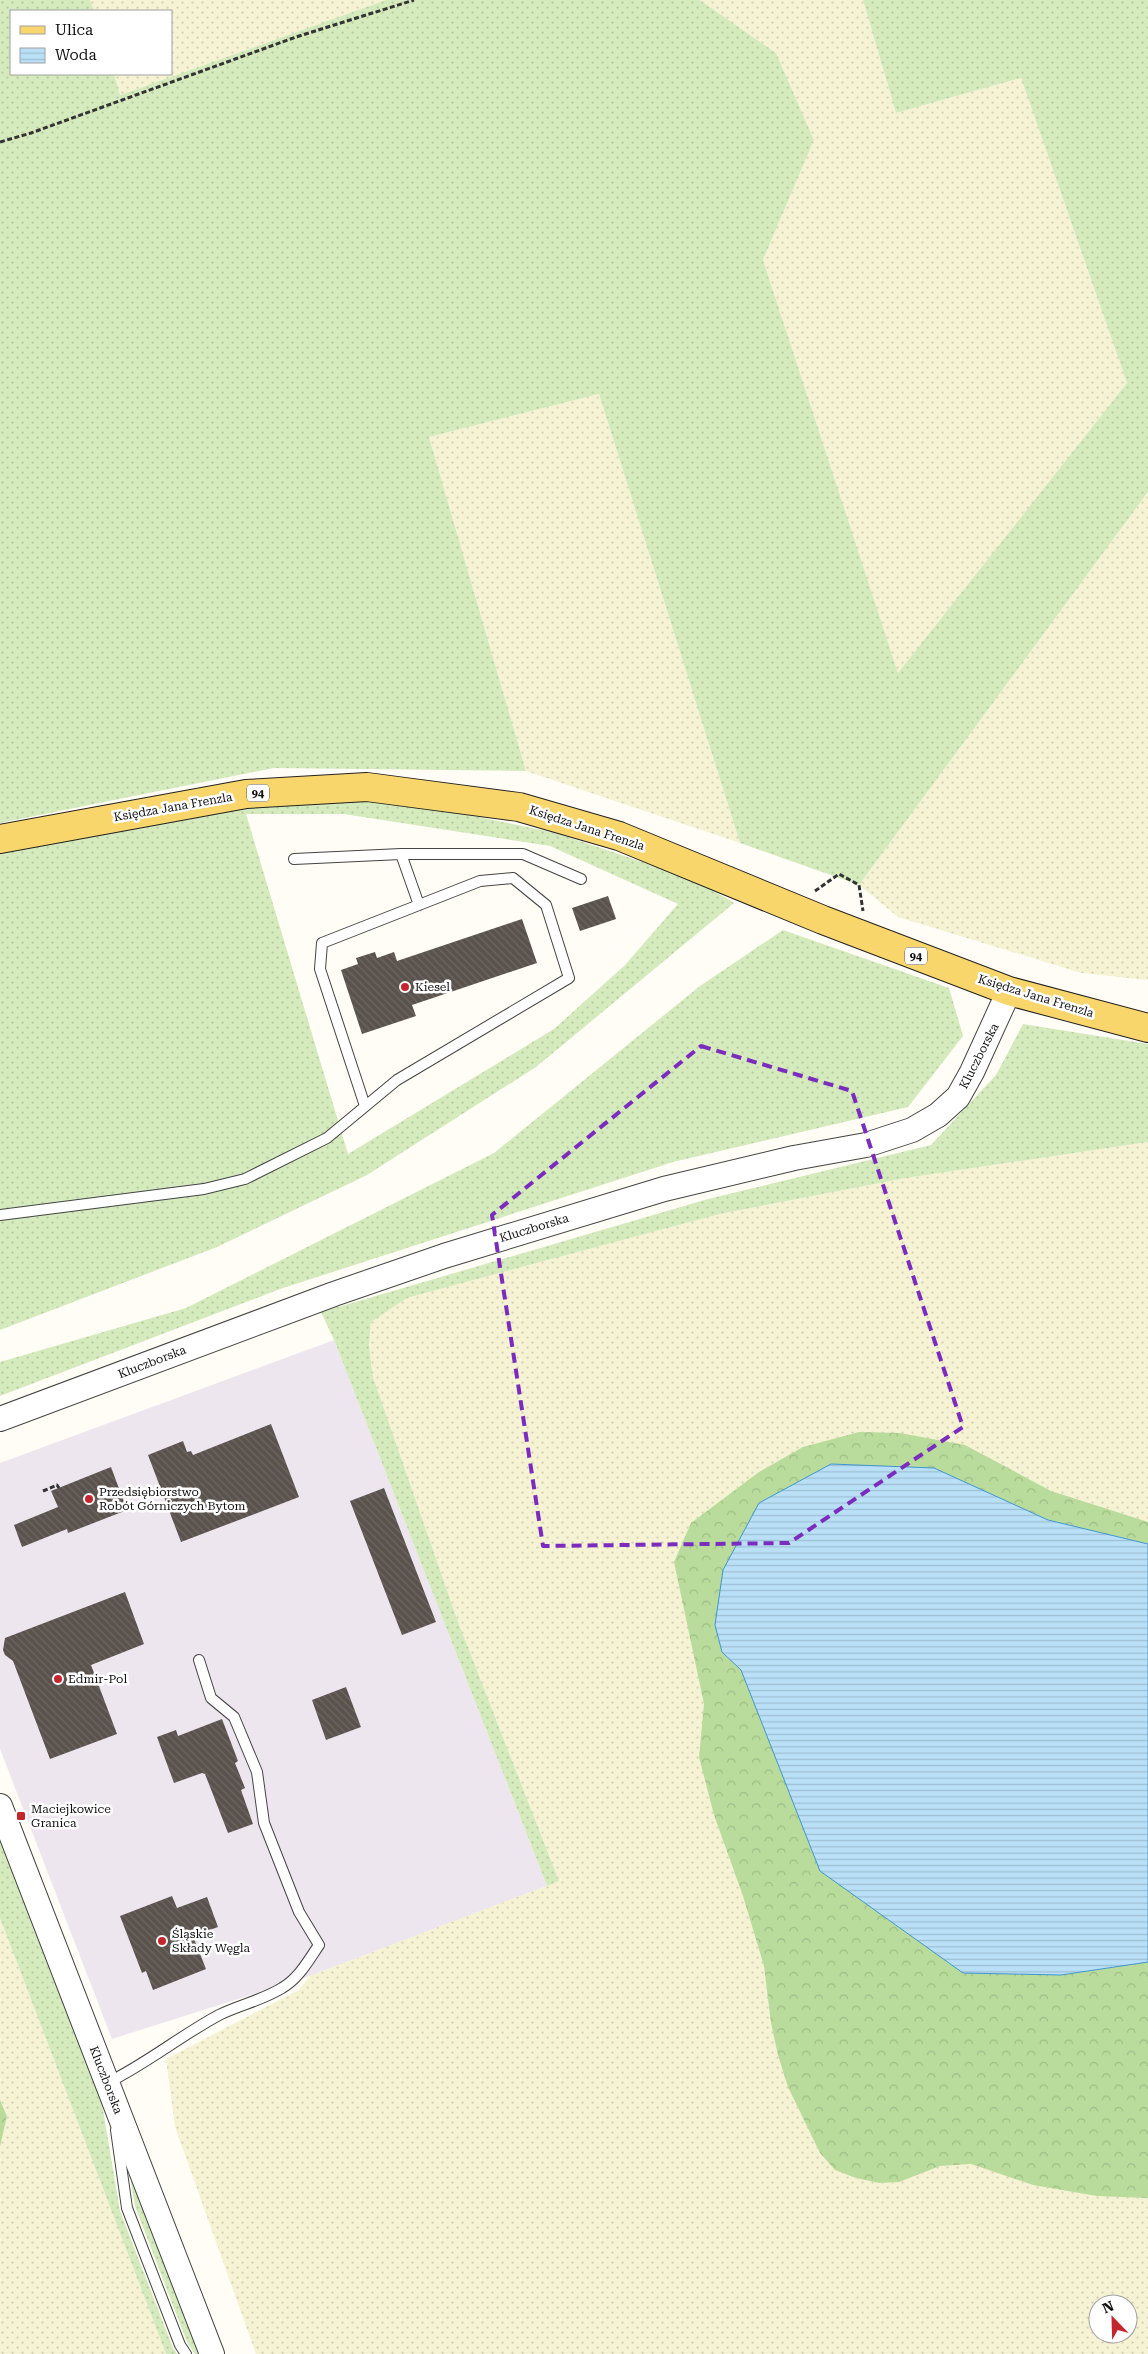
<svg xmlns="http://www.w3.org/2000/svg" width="1148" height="2354" viewBox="0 0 1148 2354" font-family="'Roboto Serif',serif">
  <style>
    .industrial { fill: #eee6ef }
    .farmland { fill: url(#farmland-dots); fill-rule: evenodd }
    .grass { fill: url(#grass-dots); fill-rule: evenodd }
    .forest { fill: url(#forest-crowns) }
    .water { fill: url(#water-rules); stroke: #3f96cf }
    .building { fill: url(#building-back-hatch) }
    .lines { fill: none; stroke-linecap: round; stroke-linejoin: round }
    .service-casing { stroke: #444; stroke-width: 12 }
    .tertiary-casing { stroke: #444; stroke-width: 26 }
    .primary-casing { stroke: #222; stroke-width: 30 }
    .path { stroke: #333; stroke-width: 3; stroke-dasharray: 5 2.5; stroke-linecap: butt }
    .service { stroke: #fff; stroke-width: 10 }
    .tertiary { stroke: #fff; stroke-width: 24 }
    .primary { stroke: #f9d66b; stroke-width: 28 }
    .marked { fill: none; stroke: #7b2cbf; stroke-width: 4; stroke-dasharray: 10 6; stroke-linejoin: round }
    .poi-dot { fill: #c4262e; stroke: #fff; stroke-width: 2 }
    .labels { text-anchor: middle; stroke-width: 5; stroke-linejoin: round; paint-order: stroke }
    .shield { fill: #fff; stroke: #585858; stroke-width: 1 }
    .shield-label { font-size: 11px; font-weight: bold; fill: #111 }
    .street-label { font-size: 12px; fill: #111; stroke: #fff }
    .poi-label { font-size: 12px; fill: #111; stroke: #fff; text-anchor: start }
  </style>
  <defs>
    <pattern id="farmland-dots" width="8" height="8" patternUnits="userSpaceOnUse" patternTransform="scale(1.25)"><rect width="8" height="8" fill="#f6f3d4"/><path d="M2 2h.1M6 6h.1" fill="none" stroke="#d2cfb5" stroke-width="1.8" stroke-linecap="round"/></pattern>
    <pattern id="grass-dots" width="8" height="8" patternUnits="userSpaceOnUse" patternTransform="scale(1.25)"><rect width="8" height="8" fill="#d5ebbd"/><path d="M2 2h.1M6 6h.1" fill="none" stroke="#b6c8a1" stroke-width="1.8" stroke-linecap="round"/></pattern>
    <pattern id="forest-crowns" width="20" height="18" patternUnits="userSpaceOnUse" patternTransform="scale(1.25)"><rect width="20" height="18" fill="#b9dc9c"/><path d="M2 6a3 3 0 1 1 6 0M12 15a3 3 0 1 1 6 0" fill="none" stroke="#9ebc85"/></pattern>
    <pattern id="water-rules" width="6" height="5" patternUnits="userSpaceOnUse" patternTransform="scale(1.25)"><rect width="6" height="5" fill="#b9e0f7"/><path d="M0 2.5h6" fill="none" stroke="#9ebfd3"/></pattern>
    <pattern id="building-back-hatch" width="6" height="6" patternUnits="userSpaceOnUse" patternTransform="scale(1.25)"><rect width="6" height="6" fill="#5a524d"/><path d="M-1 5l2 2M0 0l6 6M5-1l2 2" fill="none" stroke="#6d6662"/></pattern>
  </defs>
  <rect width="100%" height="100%" fill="#fffdf5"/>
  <!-- industrial -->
  <path class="industrial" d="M 334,1340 L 547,1886 L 310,1976 L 112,2039 L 0,1749 L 0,1463 Z"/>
  <!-- farmland -->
  <path class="farmland" d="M 90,0 L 386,0 L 120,95 L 114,74 L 171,74 L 171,11 L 94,11 Z
    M 700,0 L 863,0 L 896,113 L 1021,78 L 1127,383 L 898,674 L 763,260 L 814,140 L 776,53 Z
    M 599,394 L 740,843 L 526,771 L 429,437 Z
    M 1148,492 L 1148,980 L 1081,973 L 898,917 L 859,885 Z
    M 1148,1142 L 1148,2354 L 256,2354 L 175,2127 L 166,2059 L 299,1990 L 310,1976 L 559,1881 L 457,1619 L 373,1377 L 369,1345 L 371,1322 L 407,1298 L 429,1292 L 720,1214 L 906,1178 ZM 1098,2304 L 1128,2304 L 1128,2334 L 1098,2334 Z
    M 0,1918 L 166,2354 L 0,2354 L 0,2147 L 7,2116 L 0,2100 Z"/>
  <!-- grass -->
  <path class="grass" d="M 0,0 L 90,0 L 94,11 L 11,11 L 11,74 L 114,74 L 120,95 L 386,0 L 700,0 L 776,53 L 814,140 L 763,260 L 898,673 L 1127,383 L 1021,78 L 896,113 L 863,0 L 1148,0 L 1148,492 L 859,885 L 740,843 L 599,394 L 429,437 L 526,771 L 274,768 L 0,823 Z
    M 348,799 L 445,810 L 556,833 L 696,880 L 734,903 L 536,1067 L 367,1175 L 217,1247 L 0,1330 L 0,852 L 245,807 ZM 246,814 L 344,814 L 550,846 L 678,904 L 625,965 L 554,1029 L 348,1154 Z
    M 783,930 L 949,988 L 963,1036 L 908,1107 L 673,1162 L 283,1288 L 0,1396 L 0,1362 L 186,1308 L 494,1153 L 700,986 Z
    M 1023,1024 L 1148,1044 L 1148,1142 L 906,1178 L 720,1214 L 429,1292 L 407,1298 L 371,1322 L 369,1345 L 373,1377 L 457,1619 L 559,1881 L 547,1886 L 334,1340 L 321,1312 L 708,1199 L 931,1145 L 996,1075 Z
    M 0,1834 L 100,2092 L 120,2211 L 173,2348 L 177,2354 L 166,2354 L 0,1918 Z
    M 133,2181 L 200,2354 L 195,2354 L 187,2342 L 135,2206 L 131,2182 Z"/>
  <!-- forest -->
  <path class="forest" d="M 859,1432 L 900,1433 L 965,1445 L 1051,1491 L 1148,1522 L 1148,1544 L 1048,1520 L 934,1468 L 722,1652 L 1061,1975 L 1148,1962 L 1148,2198 L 1097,2196 L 1033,2185 L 971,2164 L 940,2166 L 899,2182 L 879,2183 L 856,2178 L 835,2170 L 820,2153 L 788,2087 L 778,2055 L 771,2023 L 764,1966 L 743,1896 L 714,1815 L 699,1757 L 704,1704 L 674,1562 L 691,1523 L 759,1472 L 803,1447 Z
    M 0,2100 L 7,2116 L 0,2147 Z"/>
  <!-- water -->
  <path class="water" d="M 831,1464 L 934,1468 L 1048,1520 L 1148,1544 L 1148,1962 L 1061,1975 L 963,1973 L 820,1871 L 741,1670 L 722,1652 L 715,1625 L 723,1570 L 759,1503 Z"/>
  <!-- building -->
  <path class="building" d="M 608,896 L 616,919 L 580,931 L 572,908 Z
    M 522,919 L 537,963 L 412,1005 L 416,1016 L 362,1034 L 341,970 L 358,964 L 356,958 L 375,952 L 377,958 L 394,952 L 397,961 Z
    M 271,1424 L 299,1497 L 181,1542 L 148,1455 L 183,1441 L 187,1452 L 191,1451 L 193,1455 Z
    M 111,1467 L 127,1510 L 68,1533 L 67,1529 L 22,1547 L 14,1525 L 58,1507 L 51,1491 Z
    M 384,1488 L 436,1622 L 402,1635 L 350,1501 Z
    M 125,1592 L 144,1644 L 91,1665 L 117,1734 L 50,1759 L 13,1661 L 5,1655 L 3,1650 L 5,1638 Z
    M 346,1687 L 361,1727 L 326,1740 L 312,1700 Z
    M 222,1719 L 238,1761 L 235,1763 L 245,1788 L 241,1790 L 253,1824 L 228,1833 L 205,1774 L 202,1773 L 174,1783 L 157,1737 L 176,1730 L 178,1736 Z
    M 172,1896 L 177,1908 L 207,1897 L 218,1927 L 193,1936 L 206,1969 L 153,1990 L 146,1971 L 142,1973 L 120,1916 Z"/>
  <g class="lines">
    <defs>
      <path id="service" d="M 401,854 L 419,905
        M 294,859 L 401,854 L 523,854 L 581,879
        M 0,1215 L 204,1189 L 245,1179 L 327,1138 L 397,1080 L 569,978 L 546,905 L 513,878 L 480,881 L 322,943 L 320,969 L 365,1106
        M 107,2083 C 146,2064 180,2036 219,2015 C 239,2005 263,2000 282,1988 C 299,1978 308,1961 319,1945 L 299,1912 L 264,1823 L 257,1772 L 234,1717 L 211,1698 L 199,1660
        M 116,2130 L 127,2208 L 180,2345 L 186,2354"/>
      <path id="tertiary" d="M 0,1419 L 334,1294 L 444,1256 L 664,1189 L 794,1158 L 866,1145 L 912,1130 L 938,1115 L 958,1097 L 972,1072 L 1009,991
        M 0,1806 L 212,2354"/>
      <path id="primary" d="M 0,839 L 246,794 L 367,787 L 519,807 L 619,836 L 823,920 L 1009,991 L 1148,1028"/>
    </defs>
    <!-- service casing -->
    <use href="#service" class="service-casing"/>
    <!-- tertiary casing -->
    <use href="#tertiary" class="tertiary-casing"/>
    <!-- primary casing -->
    <use href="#primary" class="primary-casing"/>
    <!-- path -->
    <path class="path" d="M 0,142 L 31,133 L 296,37 L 414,0
      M 815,891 L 839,874 L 859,885 L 863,911
      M 43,1491 L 57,1485 L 59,1488"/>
    <!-- service -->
    <use href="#service" class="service"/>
    <!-- tertiary -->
    <use href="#tertiary" class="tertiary"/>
    <!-- primary -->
    <use href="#primary" class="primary"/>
  </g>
  <!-- marked area -->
  <path class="marked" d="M 701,1046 L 852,1091 L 963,1427 L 789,1543 L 543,1546 L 492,1215 Z"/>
  <!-- markers -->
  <g class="poi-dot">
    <circle cx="405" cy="987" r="5"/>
    <circle cx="89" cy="1499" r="5"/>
    <circle cx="58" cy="1679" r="5"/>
    <rect x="16" y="1811" width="10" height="10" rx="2.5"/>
    <circle cx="162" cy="1941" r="5"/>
  </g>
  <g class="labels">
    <!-- shield labels -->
    <g class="shield">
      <rect x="247" y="784.5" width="22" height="17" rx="4"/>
      <rect x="905" y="947.5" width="22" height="17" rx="4"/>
    </g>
    <g class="shield-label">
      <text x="258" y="797">94</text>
      <text x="916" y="960">94</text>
    </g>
    <!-- street labels -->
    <g class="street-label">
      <text transform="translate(173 807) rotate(-10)" y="4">Księdza Jana Frenzla</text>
      <text transform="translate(587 828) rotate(18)" y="4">Księdza Jana Frenzla</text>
      <text transform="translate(1036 996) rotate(17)" y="4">Księdza Jana Frenzla</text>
      <text transform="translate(979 1056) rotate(-63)" y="4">Kluczborska</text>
      <text transform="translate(534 1228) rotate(-17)" y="4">Kluczborska</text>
      <text transform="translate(152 1362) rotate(-21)" y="4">Kluczborska</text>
      <text transform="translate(106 2080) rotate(69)" y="4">Kluczborska</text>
    </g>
    <!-- poi labels -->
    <g class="poi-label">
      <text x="415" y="991">Kiesel</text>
      <text x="99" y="1496">Przedsiębiorstwo<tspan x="99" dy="14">Robót Górniczych Bytom</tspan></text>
      <text x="68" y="1683">Edmir-Pol</text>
      <text x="31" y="1813">Maciejkowice<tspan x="31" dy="14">Granica</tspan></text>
      <text x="172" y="1938">Śląskie<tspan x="172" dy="14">Składy Węgla</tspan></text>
    </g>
  </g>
  <!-- legend -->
  <rect x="10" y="10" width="162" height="65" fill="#ffffff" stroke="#a0a0a0"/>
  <rect x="20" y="26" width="25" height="8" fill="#f9d66b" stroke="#a0a0a0"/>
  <text x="55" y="35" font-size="15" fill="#111111">Ulica</text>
  <rect x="20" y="48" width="25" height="15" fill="url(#water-rules)" stroke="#a0a0a0"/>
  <text x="55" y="60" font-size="15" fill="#111111">Woda</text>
  <!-- north arrow -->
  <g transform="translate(1113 2319) rotate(337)"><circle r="24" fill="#ffffff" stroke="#a0a0a0"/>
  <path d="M0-4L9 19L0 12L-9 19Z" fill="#c4262e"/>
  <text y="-8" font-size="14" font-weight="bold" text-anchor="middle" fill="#111111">N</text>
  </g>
</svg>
